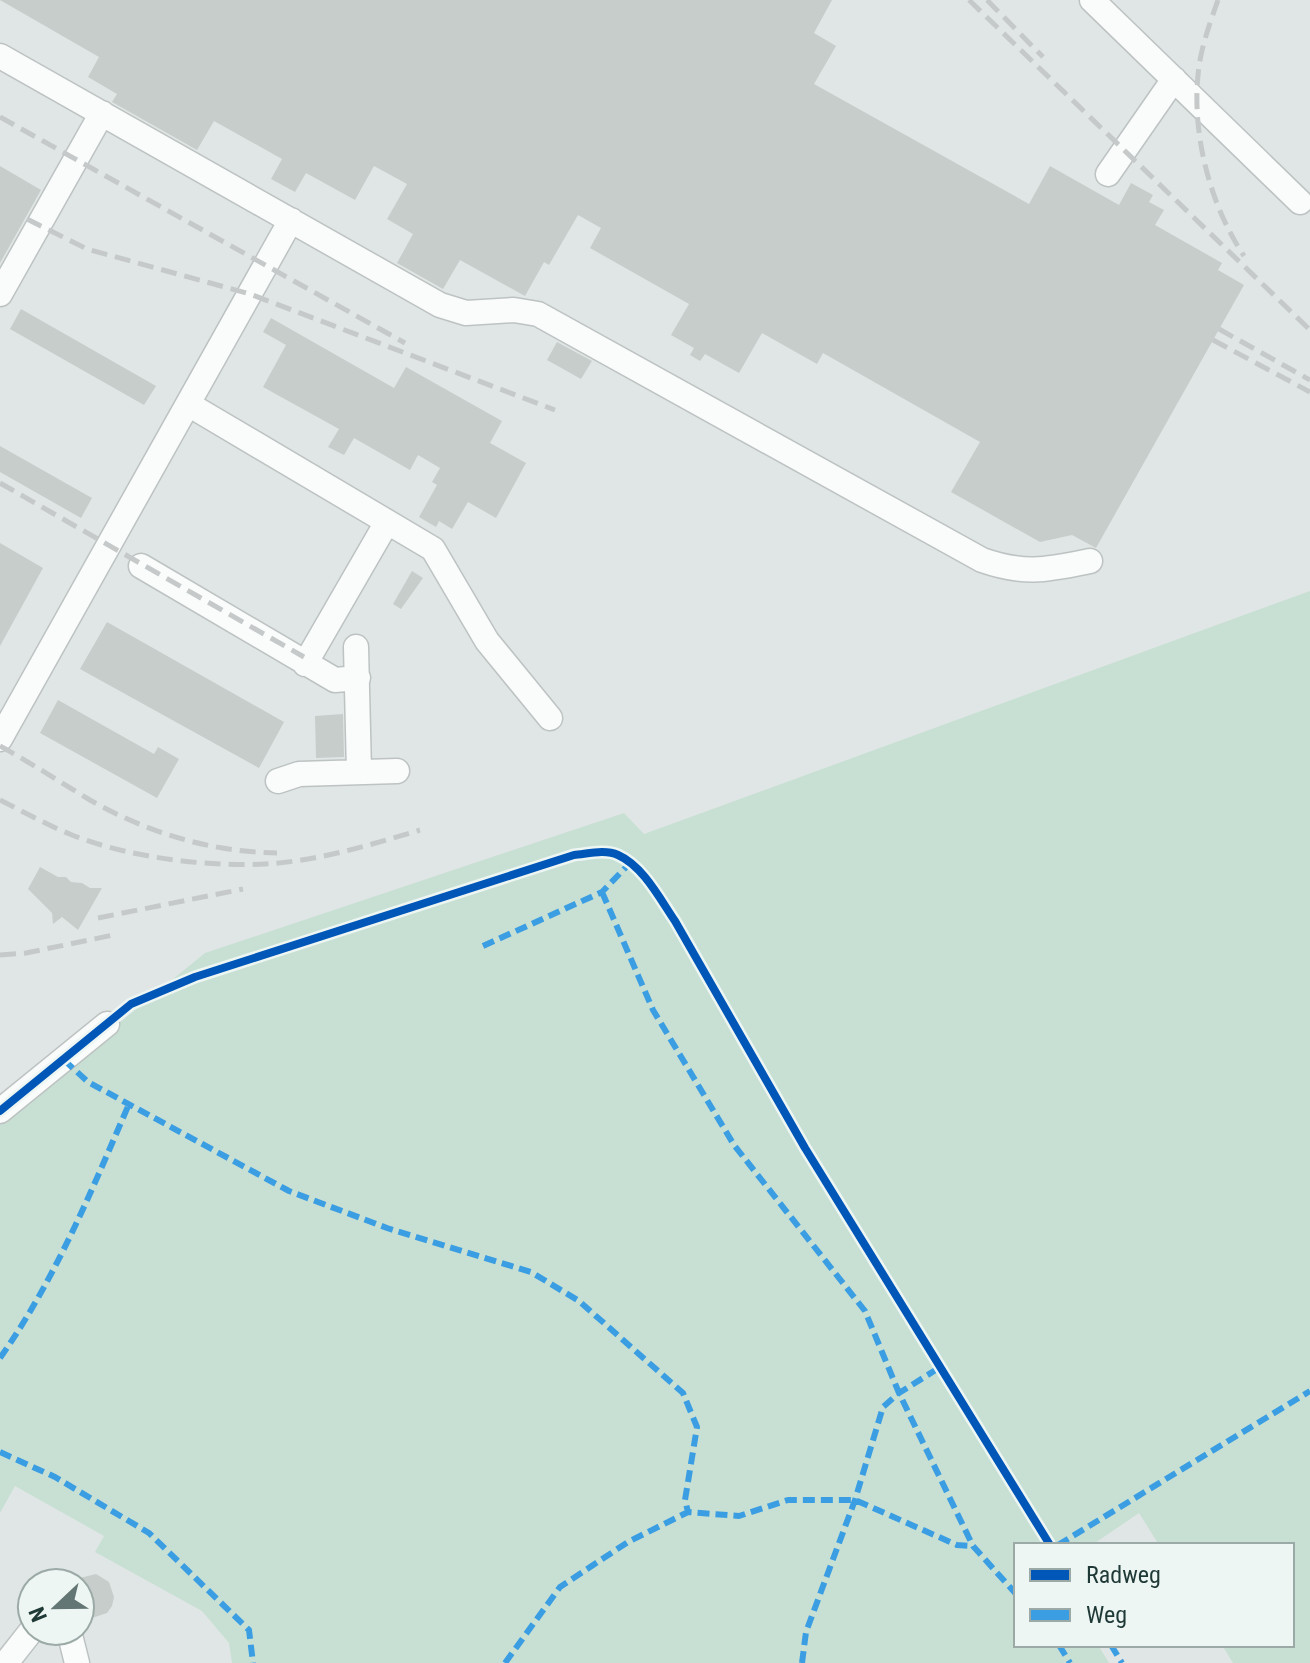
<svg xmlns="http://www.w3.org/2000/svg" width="1310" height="1663" viewBox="0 0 1310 1663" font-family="'Roboto Condensed',sans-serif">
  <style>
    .green { fill: #c8e0d4 }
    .building { fill: #c7cdcb }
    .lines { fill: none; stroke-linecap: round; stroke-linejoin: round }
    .minor-casing { stroke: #bdc3c2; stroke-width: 27 }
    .minor { stroke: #fafbfb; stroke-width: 24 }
    .rail { stroke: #c5c9c9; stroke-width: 5; stroke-dasharray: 16 8; stroke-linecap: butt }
    .quiet { stroke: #3c9ee2; stroke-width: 6; stroke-dasharray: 12 6; stroke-linecap: butt }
    .cycleway-casing { stroke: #edf6f3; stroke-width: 13 }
    .cycleway { stroke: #0057b8; stroke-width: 8 }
  </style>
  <rect width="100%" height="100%" fill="#e0e6e5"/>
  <!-- green -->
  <path class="green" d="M 1310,591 L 1310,1663 L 1233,1663 L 1222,1645 L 1292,1645 L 1292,1545 L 1159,1545 L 1139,1513 L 1092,1545 L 1016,1545 L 1016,1645 L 1098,1645 L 1109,1663 L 232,1663 L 229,1643 L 202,1611 L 95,1552 L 104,1536 L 15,1486 L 0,1513 L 0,1120 L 205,953 L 624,813 L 644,834 Z"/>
  <!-- building -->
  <path class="building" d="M 0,0 L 832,0 L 814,33 L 836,46 L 814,84 L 1029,204 L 1050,166 L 1119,205 L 1131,183 L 1153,195 L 1149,202 L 1164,210 L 1155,225 L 1222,263 L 1218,270 L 1244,285 L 1096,548 L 1072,535 L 1040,542 L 951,492 L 980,442 L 823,353 L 817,364 L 762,333 L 739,373 L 705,354 L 700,361 L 690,355 L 694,348 L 671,335 L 689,304 L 590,248 L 601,228 L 578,215 L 549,265 L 544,262 L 525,296 L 460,260 L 443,289 L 397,263 L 413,234 L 387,219 L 407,184 L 374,166 L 355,200 L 306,173 L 295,192 L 271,179 L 282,159 L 214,121 L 197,150 L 112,102 L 117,94 L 88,77 L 99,57 Z
    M 0,166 L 41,190 L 0,263 Z
    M 21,309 L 156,386 L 144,405 L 10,329 Z
    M 271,318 L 394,388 L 406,367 L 502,421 L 490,443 L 526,463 L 496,518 L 468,502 L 452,529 L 439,521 L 436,527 L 419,517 L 437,485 L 432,482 L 440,468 L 418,455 L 410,470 L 354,438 L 344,455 L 328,447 L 339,429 L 263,387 L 286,345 L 263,332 Z
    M 557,342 L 592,361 L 581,379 L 547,360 Z
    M 0,446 L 92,498 L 81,518 L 0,472 Z
    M 0,543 L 43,568 L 0,646 Z
    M 412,571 L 423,578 L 401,609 L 393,604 Z
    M 107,622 L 284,722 L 259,768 L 80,669 Z
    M 58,700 L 154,754 L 158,747 L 179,759 L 157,798 L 40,733 Z
    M 343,714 L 344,757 L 316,758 L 315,716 Z
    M 40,867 L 58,877 L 66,877 L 71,882 L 82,883 L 90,888 L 102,888 L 78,930 L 62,917 L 53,924 L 52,913 L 28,889 Z
    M 96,1574 L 109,1582 L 114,1597 L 112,1606 L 107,1613 L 92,1618 L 80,1615 L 80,1578 Z"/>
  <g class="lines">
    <defs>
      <path id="minor" d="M 1092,0 L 1300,202
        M 0,56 L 440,305 L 466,313 L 514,310 L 538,314 L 982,560 C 1025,575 1046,570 1090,561
        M 1108,174 L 1174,79
        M 0,294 L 102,113
        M 188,404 L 433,549 L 487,641 L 550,718
        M 141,566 L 335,680 L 358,678
        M 356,647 L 359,772
        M 305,664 L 387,522
        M 0,739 L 291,220
        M 278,781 L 299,774 L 397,771
        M 0,1111 L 107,1024
        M 69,1631 L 77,1663
        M 6,1663 L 32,1630"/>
    </defs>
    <!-- minor casing -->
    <use href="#minor" class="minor-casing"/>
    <!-- minor -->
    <use href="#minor" class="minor"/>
    <!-- rail -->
    <path class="rail" d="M 969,0 L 1310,330
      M 987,0 L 1043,57
      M 1218,0 C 1211,20 1204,39 1200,60 C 1189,125 1208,202 1244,256
      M 0,117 L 405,343
      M 27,219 L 87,249 L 250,294 L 555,410
      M 1219,329 L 1310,380
      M 1213,340 L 1310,392
      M 0,483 L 304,657
      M 0,746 C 31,763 60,782 90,800 C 148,833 211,852 277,853
      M 0,800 C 24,812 47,825 72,835 C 127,857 205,867 265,864 C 318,861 370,845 420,830
      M 98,918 L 243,889
      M 0,955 L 26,953 L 118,934"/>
    <!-- quiet -->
    <path class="quiet" d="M 602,892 L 653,1010 L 734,1145 L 865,1311 L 899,1393 L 973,1546 L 1016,1594
      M 483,946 L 602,892 L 630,863
      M 64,1060 L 88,1082 L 289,1191 L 387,1228 L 531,1272 L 579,1301 L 683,1393 L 697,1427 L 685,1500 L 688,1512
      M 0,1358 C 55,1280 91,1192 129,1104
      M 0,1452 L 55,1477 L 149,1533 L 249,1630 L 253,1663
      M 1058,1545 L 1310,1391
      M 1059,1645 L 1070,1663
      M 1111,1645 L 1122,1663
      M 505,1663 L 560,1587 L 628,1542 L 688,1512 L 739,1516 L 788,1500 L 855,1500 L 957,1545 L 973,1546
      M 802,1663 L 806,1632 L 855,1500 L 883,1407 L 899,1393 L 942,1366"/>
    <defs>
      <path id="cycleway" d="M 0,1111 L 131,1004 L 195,977 L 574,855 C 587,854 605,849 618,855 C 643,866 660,899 675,921 L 805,1148 L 1050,1545"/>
    </defs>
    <!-- cycleway casing -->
    <use href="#cycleway" class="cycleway-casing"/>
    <!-- cycleway -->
    <use href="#cycleway" class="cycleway"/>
  </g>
  <!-- legend -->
  <rect x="1014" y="1543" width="280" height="104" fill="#edf6f3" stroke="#9baaa7" stroke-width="2"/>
  <rect x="1030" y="1569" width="40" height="12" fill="#0057b8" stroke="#9baaa7" stroke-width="2"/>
  <text x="1086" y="1583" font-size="24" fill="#1f3936">Radweg</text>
  <rect x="1030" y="1609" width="40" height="12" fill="#3c9ee2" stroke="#9baaa7" stroke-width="2"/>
  <text x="1086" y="1623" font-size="24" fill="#1f3936">Weg</text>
  <!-- north arrow -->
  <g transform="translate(56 1607) rotate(248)"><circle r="38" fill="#edf6f3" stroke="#9baaa7" stroke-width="2"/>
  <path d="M0-6L14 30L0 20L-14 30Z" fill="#637673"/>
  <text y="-12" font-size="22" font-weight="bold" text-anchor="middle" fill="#1f3936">N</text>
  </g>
</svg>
